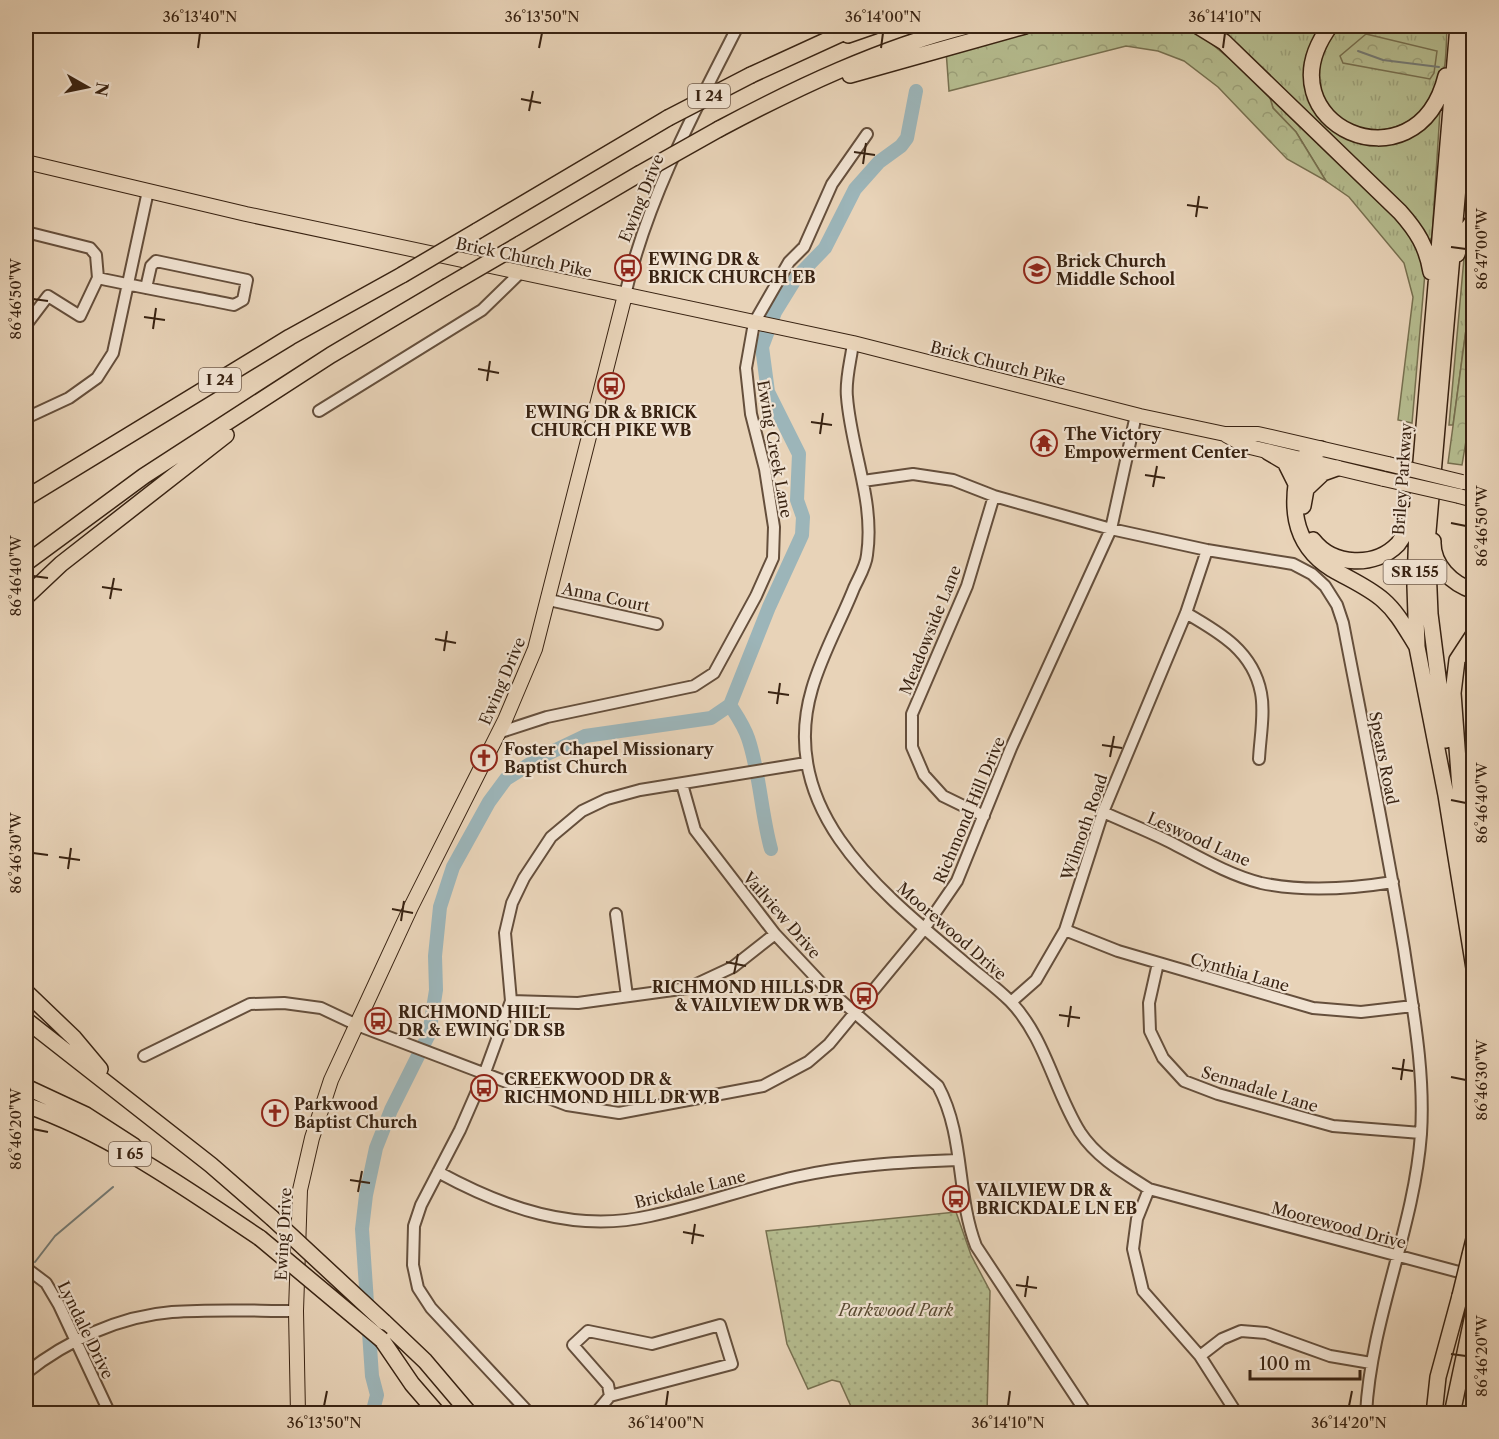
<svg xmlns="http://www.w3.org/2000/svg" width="1499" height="1439" viewBox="0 0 1499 1439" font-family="'Libre Caslon Text',serif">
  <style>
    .grass { fill: url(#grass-tufts); stroke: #777050; stroke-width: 1.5 }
    .forest { fill: url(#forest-crowns); stroke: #777050; stroke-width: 1.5 }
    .park { fill: url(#park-dots); stroke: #777050; stroke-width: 1.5 }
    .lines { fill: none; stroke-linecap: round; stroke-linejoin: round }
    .stream { stroke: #747b76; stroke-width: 2 }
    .river { stroke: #9cb5b9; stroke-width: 14 }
    .minor-casing { stroke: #654f3c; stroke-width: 14 }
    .major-casing { stroke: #392312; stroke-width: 16 }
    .highway-casing { stroke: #392312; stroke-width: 18 }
    .minor { stroke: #f0e2d1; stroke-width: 10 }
    .major { stroke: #e8d3b8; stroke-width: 14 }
    .highway { stroke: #e8d3b8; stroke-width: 15 }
    .major-bridge-casing { stroke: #392312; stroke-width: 16; stroke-linecap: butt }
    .highway-bridge-casing { stroke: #392312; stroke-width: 18; stroke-linecap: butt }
    .major-bridge { stroke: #e8d3b8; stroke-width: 14 }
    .highway-bridge { stroke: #e8d3b8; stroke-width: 15 }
    .ticks { fill: none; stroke: #392312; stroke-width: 2 }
    .labels { text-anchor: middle; stroke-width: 4.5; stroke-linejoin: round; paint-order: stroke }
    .shield { fill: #f0e2d1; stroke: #705c4b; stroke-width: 1.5 }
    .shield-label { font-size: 15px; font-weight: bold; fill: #392312 }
    .street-label { font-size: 16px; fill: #392312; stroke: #f0e2d1 }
    .poi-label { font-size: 16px; font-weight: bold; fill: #392312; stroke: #f0e2d1; text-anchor: start }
    .park-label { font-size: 16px; font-style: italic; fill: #584931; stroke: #f0e2d1 }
    .neatline { fill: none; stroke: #392312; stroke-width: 2 }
    .ticks-label { font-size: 15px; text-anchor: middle; fill: #392312 }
  </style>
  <defs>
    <pattern id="grass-tufts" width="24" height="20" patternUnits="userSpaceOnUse" patternTransform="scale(1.5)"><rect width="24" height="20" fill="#b5bc8f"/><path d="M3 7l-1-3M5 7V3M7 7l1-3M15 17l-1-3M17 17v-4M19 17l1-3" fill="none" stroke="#9ca17a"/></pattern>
    <pattern id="forest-crowns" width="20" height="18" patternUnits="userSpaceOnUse" patternTransform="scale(1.5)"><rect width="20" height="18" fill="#b5bc8f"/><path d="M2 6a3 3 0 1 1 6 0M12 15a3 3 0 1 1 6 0" fill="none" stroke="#9ca17a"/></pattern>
    <pattern id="park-dots" width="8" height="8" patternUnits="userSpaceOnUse" patternTransform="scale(1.5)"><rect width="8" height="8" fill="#b5bc8f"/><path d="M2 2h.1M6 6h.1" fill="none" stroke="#9ca17a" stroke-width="1.8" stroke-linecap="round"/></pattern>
  </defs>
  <rect width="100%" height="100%" fill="#e8d3b8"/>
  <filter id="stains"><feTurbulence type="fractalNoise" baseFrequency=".00333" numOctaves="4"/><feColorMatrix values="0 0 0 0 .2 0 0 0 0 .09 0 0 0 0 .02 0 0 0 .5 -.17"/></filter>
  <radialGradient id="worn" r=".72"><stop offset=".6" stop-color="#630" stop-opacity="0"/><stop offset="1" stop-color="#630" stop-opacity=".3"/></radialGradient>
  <!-- grass -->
  <path class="grass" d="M 1213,26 L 1324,26 L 1309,55 L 1319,115 L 1330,127 L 1345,137 L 1372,144 L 1440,111 L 1432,237 L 1429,242 Z
    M 1336,26 L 1447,26 C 1446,47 1447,79 1435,97 C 1410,135 1350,145 1326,102 C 1319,90 1315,76 1318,63 C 1321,50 1331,37 1336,26 Z
    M 1268,91 L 1400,216 L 1426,261 L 1412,423 L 1398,420 L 1413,297 L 1404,263 L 1349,197 L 1326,181 L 1296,132 L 1273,108 Z
    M 1473,113 L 1474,207 L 1472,208 L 1469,205 Z
    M 1473,233 L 1473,278 L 1453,425 L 1449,425 L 1464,258 Z"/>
  <!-- forest -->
  <path class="forest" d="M 1045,26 L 1184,26 L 1194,29 L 1268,91 L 1273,108 L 1296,132 L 1326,181 L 1287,159 L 1218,87 L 1184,61 L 1158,51 L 1126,46 L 949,91 L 946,50 Z
    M 1366,34 L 1437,51 L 1434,73 L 1430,79 L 1343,63 L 1340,56 Z
    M 1473,278 L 1473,437 L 1467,435 L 1462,465 L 1448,463 Z"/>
  <!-- park -->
  <path class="park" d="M 956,1212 L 971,1255 L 990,1291 L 987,1413 L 854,1413 L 840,1382 L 832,1380 L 808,1389 L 787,1344 L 766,1231 Z"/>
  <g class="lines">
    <!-- stream -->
    <path class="stream" d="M 1358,51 L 1383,60 L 1439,67
      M 35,1262 L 55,1236 L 113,1187"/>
    <!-- river -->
    <path class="river" d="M 730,705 C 737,716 744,726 748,738 C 760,773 761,813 771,849
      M 372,1414 L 377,1395 L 372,1376 L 362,1229 L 366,1195 L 376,1148 L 391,1110 L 429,1034 L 436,990 L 435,956 L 440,907 L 453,867 L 489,802 L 506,779 L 541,757 L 585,736 L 711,718 L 730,705 L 769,607 L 802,535 L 803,517 L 797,500 L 799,454 L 768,392 L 762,347 L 775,312 L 796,278 L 825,248 L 855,189 L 879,162 L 901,146 L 907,138 L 916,91"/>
    <defs>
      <path id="minor" d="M 26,232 L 90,248 L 96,255 L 98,278 C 143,288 189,296 234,305 L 243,300 L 247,280 L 156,261 L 151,266 L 146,288
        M 625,295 C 647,200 694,112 738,26
        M 26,325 L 48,296 L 80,316 L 98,278
        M 853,343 C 851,360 845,380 847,397 C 851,450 875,501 867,555 C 866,566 859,577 854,588 C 841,621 822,654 812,689 C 776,811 882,893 964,962 C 979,975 996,987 1010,1001 C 1045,1037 1054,1090 1080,1132 C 1097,1158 1124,1173 1149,1189 L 1474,1276
        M 319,411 L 482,310 L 520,273
        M 26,418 L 69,398 L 97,378 L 113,353 L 148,191
        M 863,481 L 913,474 L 953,480 L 994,496 L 1111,529 L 1207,550 L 1293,564 L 1312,574 L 1325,586 L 1337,605 L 1343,623 C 1364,732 1386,840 1404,949 C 1413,1010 1425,1072 1421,1134 C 1414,1229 1371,1318 1366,1414
        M 549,600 L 657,624
        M 1186,613 C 1219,632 1253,651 1261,693 C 1265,713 1260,738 1259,759
        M 498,733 L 547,717 L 694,686 L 714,673 L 756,596 L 773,558 L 774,527 L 765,469 L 751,414 L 746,368 L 754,323 L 789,262 L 804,247 L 832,184 L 867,134
        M 682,784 L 695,830 L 775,934 L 821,983 L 938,1086 C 965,1136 956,1194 976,1246 L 1087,1414
        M 1103,812 C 1125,822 1148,831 1170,842 C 1199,857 1229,875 1261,883 C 1304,892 1350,889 1393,882
        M 984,816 L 943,796 L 924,775 L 912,747 L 912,714 L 967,586 L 994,496
        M 616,914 L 627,996
        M 1065,930 L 1118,951 L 1313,1008 L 1361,1012 L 1413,1006
        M 1158,963 L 1149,1003 L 1150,1031 L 1163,1058 L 1184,1081 L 1218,1094 L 1333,1126 L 1421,1133
        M 511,1001 L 578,1003 L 688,988 L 733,967 L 775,934
        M 1011,1002 L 1036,980 L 1065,930 L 1103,812 L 1186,613 L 1207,550
        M 144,1056 L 250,1004 L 284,1003 L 321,1008 L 357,1025 L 567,1105 L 619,1113 L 763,1086 L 808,1062 L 829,1044 L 924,929 L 957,881 L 1011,748 L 1111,529 L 1136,415
        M 438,1172 C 504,1208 574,1233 650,1216 C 699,1206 747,1188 795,1177 C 849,1165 903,1162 958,1160
        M 1149,1189 L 1137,1219 L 1133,1249 L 1143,1291 L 1200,1356 L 1237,1414
        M 26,1268 L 46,1283 L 59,1305 L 110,1414
        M 1200,1356 L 1222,1339 L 1241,1331 L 1266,1333 L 1330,1356 L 1371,1363
        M 26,1373 C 66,1341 120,1316 172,1312 C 213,1309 255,1311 296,1311
        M 530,1414 L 431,1308 L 418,1288 L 413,1265 L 414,1226 L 421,1205 L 460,1130 L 484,1075 L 511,1001 L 505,933 L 512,903 L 524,878 L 551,837 L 582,811 L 607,799 L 640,790 L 806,763
        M 595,1414 L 610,1396 L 732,1364 L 720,1325 L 652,1344 L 588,1331 L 573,1345 L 608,1385 L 610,1396"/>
      <path id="major" d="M 26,162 L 246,214 L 853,343 L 1140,416 L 1225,434 L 1258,434 L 1388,464
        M 1226,435 L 1246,446 L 1384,479
        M 1459,496 L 1474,500
        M 298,1414 L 296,1311 L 300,1190 L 312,1138 L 331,1080 L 411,907 L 505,720 L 535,649 L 625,295"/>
      <path id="highway" d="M 1198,26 L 1224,42 L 1400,212 C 1417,231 1427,247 1431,272
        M 1330,26 C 1258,124 1417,194 1446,76
        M 1458,26 L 1418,497 L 1415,586 L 1417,647 L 1446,795 L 1474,968
        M 848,35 L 874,26
        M 751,75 L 858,26
        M 850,75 L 1025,26
        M 719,129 C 798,87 880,48 967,26
        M 477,231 L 668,118
        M 520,244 L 639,174
        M 1457,254 L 1463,235 L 1474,220
        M 1321,449 L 1301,459 C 1290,502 1290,543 1332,569 C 1349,579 1368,587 1383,600 C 1397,612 1406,629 1416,645
        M 1268,452 L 1285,462 L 1295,482
        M 1305,490 L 1323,473 L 1337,468
        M 26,498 L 290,337 L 402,275
        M 1303,506 L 1311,462 L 1307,448
        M 1313,540 C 1333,566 1375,568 1398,544 C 1405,535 1409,524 1412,514
        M 1433,541 C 1432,565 1452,584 1474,591
        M 26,563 L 144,476 L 331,355 L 446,287
        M 26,597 L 61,564 L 226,435
        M 1446,740 L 1430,614 L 1427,543 L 1472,26
        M 1464,842 L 1453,693 L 1457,660 L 1474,634
        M 1465,847 L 1474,897
        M 26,992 L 74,1038 L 100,1069
        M 26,1020 L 211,1165 L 272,1218
        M 26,1087 L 86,1115 L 134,1146
        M 26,1105 C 111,1135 185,1188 260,1238
        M 1470,1255 L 1474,1239
        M 384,1322 L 425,1361 L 470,1414
        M 382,1340 L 412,1384 L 438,1414
        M 1434,1414 L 1438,1377 L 1460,1296
        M 1452,1414 L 1474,1310"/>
    </defs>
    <!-- minor casing -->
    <use href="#minor" class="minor-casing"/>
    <!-- major casing -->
    <use href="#major" class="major-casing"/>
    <!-- highway casing -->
    <use href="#highway" class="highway-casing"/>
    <!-- minor -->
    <use href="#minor" class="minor"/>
    <!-- major -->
    <use href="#major" class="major"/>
    <!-- highway -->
    <use href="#highway" class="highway"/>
    <defs>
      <path id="major-bridge" d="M 1388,464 L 1462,482
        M 1384,479 L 1459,496"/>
      <path id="highway-bridge" d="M 668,118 L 751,75
        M 639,174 L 719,129
        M 402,275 L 477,231
        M 446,287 L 520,244
        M 272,1218 L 384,1322
        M 260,1238 L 382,1340
        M 1460,1296 L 1470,1255"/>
    </defs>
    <!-- major-bridge casing -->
    <use href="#major-bridge" class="major-bridge-casing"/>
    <!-- highway-bridge casing -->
    <use href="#highway-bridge" class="highway-bridge-casing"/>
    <!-- major-bridge -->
    <use href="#major-bridge" class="major-bridge"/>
    <!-- highway-bridge -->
    <use href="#highway-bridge" class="highway-bridge"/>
  </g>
  <!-- ticks -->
  <path class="ticks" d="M 198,48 L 200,33M 539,48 L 542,33M 881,48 L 883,33M 1223,48 L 1225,33M 521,99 L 541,103M 529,111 L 533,91M 854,152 L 875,155M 863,164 L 866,143M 1187,205 L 1208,208M 1196,217 L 1199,196M 1451,247 L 1466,249M 33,299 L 48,301M 144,317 L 165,320M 153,329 L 156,308M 478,369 L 499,373M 487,381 L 490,361M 811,422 L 832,425M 820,434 L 823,413M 1145,475 L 1165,478M 1153,487 L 1157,466M 1451,523 L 1466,526M 33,576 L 48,578M 102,587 L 122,590M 110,599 L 114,578M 435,639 L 456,643M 444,651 L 447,631M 768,692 L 789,695M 777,704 L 780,683M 1102,745 L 1122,748M 1110,757 L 1114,736M 1451,800 L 1466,803M 33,853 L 48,855M 59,857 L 80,860M 68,869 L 71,848M 392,909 L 413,913M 401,921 L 404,901M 726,962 L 746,966M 734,974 L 738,954M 1059,1015 L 1080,1018M 1068,1027 L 1071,1006M 1392,1068 L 1413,1071M 1451,1077 L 1466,1080M 1401,1080 L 1404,1059M 33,1129 L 48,1132M 350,1180 L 370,1183M 358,1192 L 362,1171M 683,1232 L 704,1236M 692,1244 L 695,1224M 1016,1285 L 1037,1288M 1025,1297 L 1028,1276M 1451,1354 L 1466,1356M 324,1406 L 327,1391M 666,1406 L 668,1391M 1008,1406 L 1010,1391M 1349,1406 L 1352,1391"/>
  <!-- icons -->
  <defs>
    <symbol id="bus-ring" viewBox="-11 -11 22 22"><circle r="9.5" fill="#f0e2d1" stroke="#8f2418" stroke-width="1.5"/><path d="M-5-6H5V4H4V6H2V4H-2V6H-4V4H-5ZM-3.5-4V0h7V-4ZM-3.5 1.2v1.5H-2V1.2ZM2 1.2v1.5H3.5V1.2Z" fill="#8f2418"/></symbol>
    <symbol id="school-ring" viewBox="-11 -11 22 22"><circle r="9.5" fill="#f0e2d1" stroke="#8f2418" stroke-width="1.5"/><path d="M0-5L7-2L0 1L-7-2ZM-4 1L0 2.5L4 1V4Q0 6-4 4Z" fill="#8f2418"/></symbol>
    <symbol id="temple-ring" viewBox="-11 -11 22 22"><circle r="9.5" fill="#f0e2d1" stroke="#8f2418" stroke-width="1.5"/><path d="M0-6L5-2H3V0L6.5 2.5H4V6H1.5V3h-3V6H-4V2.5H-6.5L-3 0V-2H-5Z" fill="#8f2418"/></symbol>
    <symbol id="church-ring" viewBox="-11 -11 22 22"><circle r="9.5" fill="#f0e2d1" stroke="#8f2418" stroke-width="1.5"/><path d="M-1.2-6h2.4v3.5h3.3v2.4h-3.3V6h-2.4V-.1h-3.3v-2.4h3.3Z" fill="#8f2418"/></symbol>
  </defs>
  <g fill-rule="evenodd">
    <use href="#bus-ring" x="613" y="253" width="30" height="30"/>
    <use href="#school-ring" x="1022" y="255" width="30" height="30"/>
    <use href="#bus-ring" x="596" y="371" width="30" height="30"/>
    <use href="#temple-ring" x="1029" y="428" width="30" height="30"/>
    <use href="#church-ring" x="469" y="743" width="30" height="30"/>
    <use href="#bus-ring" x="849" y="981" width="30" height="30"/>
    <use href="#bus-ring" x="363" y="1006" width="30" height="30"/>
    <use href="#bus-ring" x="469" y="1073" width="30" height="30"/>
    <use href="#church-ring" x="260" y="1098" width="30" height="30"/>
    <use href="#bus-ring" x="941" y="1184" width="30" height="30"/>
  </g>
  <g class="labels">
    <!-- shield labels -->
    <g class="shield">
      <rect x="688" y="84" width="42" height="24" rx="4.5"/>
      <rect x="199" y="368" width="42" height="24" rx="4.5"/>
      <rect x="1383.5" y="560" width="63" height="24" rx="4.5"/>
      <rect x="109" y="1142" width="42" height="24" rx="4.5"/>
    </g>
    <g class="shield-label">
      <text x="709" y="101">I 24</text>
      <text x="220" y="385">I 24</text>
      <text x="1415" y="577">SR 155</text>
      <text x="130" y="1159">I 65</text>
    </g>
    <!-- street labels -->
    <g class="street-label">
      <text transform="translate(641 198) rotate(-68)" y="6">Ewing Drive</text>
      <text transform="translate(524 257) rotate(12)" y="6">Brick Church Pike</text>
      <text transform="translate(998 363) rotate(14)" y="6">Brick Church Pike</text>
      <text transform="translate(775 449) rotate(80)" y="6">Ewing Creek Lane</text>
      <text transform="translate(1402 479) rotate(-86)" y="6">Briley Parkway</text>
      <text transform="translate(606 597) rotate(12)" y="6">Anna Court</text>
      <text transform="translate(930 630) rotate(-68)" y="6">Meadowside Lane</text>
      <text transform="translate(502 681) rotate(-67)" y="6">Ewing Drive</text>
      <text transform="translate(1384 758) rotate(79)" y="6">Spears Road</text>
      <text transform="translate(969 810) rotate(-67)" y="6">Richmond Hill Drive</text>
      <text transform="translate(1084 827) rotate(-71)" y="6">Wilmoth Road</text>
      <text transform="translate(1199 839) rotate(24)" y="6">Leswood Lane</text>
      <text transform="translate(782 915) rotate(49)" y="6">Vailview Drive</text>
      <text transform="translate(952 931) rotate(41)" y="6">Moorewood Drive</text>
      <text transform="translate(1240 972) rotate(16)" y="6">Cynthia Lane</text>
      <text transform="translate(1260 1089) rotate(17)" y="6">Sennadale Lane</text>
      <text transform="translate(690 1189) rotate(-14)" y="6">Brickdale Lane</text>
      <text transform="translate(1339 1225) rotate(15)" y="6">Moorewood Drive</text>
      <text transform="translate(283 1234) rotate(-87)" y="6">Ewing Drive</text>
      <text transform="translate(86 1330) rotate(64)" y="6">Lyndale Drive</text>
    </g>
    <!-- poi labels -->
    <g class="poi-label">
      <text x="648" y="265">EWING DR &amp;<tspan x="648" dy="18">BRICK CHURCH EB</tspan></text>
      <text x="1056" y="267">Brick Church<tspan x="1056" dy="18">Middle School</tspan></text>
      <text x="611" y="418" text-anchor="middle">EWING DR &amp; BRICK<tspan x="611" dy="18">CHURCH PIKE WB</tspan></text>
      <text x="1064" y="440">The Victory<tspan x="1064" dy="18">Empowerment Center</tspan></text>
      <text x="504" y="755">Foster Chapel Missionary<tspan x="504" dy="18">Baptist Church</tspan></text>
      <text x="844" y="993" text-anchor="end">RICHMOND HILLS DR<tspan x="844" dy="18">&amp; VAILVIEW DR WB</tspan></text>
      <text x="398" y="1018">RICHMOND HILL<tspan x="398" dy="18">DR &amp; EWING DR SB</tspan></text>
      <text x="504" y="1085">CREEKWOOD DR &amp;<tspan x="504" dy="18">RICHMOND HILL DR WB</tspan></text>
      <text x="294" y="1110">Parkwood<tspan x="294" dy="18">Baptist Church</tspan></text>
      <text x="976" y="1196">VAILVIEW DR &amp;<tspan x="976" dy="18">BRICKDALE LN EB</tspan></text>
    </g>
    <!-- park labels -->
    <g class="park-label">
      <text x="896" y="1316">Parkwood Park</text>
    </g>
  </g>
  <!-- margin -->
  <rect width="1499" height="1439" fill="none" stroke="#e8d3b8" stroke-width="66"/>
  <!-- north arrow -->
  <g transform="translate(87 87) rotate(99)" stroke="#f0e2d1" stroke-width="4.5" paint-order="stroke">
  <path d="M0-4.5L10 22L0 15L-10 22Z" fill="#392312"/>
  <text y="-9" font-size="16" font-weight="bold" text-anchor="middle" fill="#392312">N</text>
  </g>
  <!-- scale -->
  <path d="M1250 1370v9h110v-9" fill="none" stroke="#392312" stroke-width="3"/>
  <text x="1259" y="1370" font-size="18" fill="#392312" stroke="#f0e2d1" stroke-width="4.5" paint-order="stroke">100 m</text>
  <rect x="33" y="33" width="1433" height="1373" class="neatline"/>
  <g class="ticks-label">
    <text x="200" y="22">36°13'40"N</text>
    <text x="542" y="22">36°13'50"N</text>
    <text x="883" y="22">36°14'00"N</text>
    <text x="1225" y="22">36°14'10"N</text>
    <text transform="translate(1482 249) rotate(-90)" y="5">86°47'00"W</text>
    <text transform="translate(16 299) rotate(-90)" y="5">86°46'50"W</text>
    <text transform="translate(1482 526) rotate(-90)" y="5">86°46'50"W</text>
    <text transform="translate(16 576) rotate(-90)" y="5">86°46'40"W</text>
    <text transform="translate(1482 803) rotate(-90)" y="5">86°46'40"W</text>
    <text transform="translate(16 853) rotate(-90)" y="5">86°46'30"W</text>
    <text transform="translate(1482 1080) rotate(-90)" y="5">86°46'30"W</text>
    <text transform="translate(16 1129) rotate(-90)" y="5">86°46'20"W</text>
    <text transform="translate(1482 1356) rotate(-90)" y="5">86°46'20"W</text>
    <text x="324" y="1428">36°13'50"N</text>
    <text x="666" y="1428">36°14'00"N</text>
    <text x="1008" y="1428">36°14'10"N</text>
    <text x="1349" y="1428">36°14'20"N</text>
  </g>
  <rect width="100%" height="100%" filter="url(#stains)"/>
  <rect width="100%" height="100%" fill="url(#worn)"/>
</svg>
